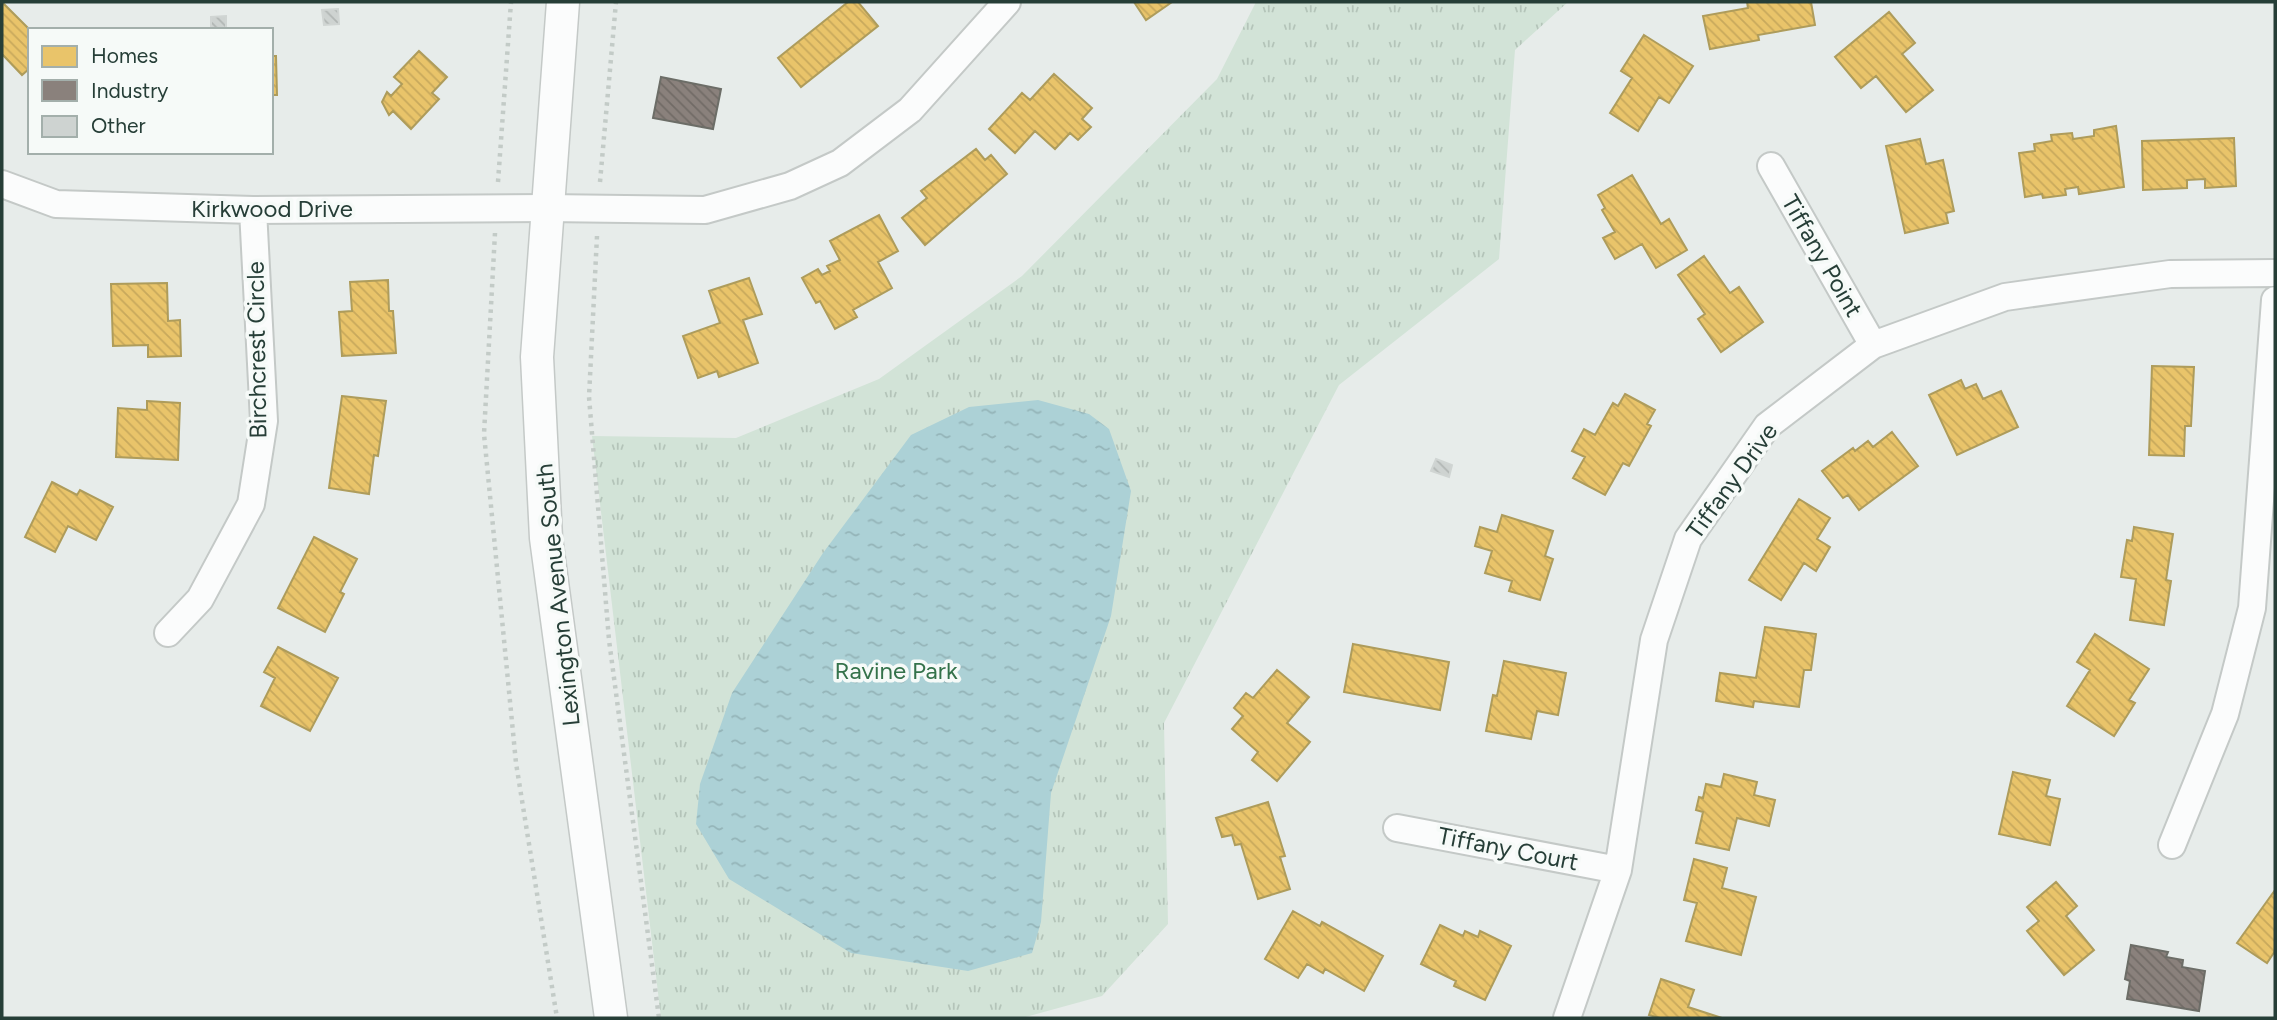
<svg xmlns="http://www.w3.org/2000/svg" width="2277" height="1020" viewBox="0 0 2277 1020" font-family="Figtree,sans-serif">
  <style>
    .park { fill: url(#park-tufts) }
    .water { fill: url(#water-ripples) }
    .homes { fill: url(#homes-back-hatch); stroke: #ae9c5b; stroke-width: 2 }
    .industry { fill: url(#industry-back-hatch); stroke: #6c6d67; stroke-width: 2 }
    .building { fill: url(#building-back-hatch); stroke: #d0d5d3; stroke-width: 2 }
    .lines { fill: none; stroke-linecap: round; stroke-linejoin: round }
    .minor-casing { stroke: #c4c9c7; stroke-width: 30 }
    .tertiary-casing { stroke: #c4c9c7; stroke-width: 35 }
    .path { stroke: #c3cbc7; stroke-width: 4.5; stroke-dasharray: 3.5 5; stroke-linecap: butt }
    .minor { stroke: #fbfcfc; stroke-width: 26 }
    .tertiary { stroke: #fbfcfc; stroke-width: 32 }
    .labels { text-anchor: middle; stroke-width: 7; stroke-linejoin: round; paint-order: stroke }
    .street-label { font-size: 24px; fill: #263e37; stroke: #f6faf8 }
    .park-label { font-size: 24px; fill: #34724a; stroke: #f6faf8 }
  </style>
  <defs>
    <pattern id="park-tufts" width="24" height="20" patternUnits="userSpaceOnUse" patternTransform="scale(1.75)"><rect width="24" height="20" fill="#d2e3d7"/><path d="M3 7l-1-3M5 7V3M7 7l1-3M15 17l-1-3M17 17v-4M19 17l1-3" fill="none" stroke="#b4c4b9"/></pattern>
    <pattern id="water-ripples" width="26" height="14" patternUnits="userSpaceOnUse" patternTransform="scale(1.75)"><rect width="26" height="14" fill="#acd1d6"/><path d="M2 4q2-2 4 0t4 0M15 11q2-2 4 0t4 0" fill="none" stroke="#94b4b8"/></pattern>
    <pattern id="homes-back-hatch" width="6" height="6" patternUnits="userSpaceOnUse" patternTransform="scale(1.75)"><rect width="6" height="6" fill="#e9c46a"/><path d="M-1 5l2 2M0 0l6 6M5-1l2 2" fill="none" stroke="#c8a95c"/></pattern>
    <pattern id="industry-back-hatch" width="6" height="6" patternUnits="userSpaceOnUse" patternTransform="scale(1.75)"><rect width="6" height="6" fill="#8a817c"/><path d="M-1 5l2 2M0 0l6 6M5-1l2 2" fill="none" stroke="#716b66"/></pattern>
    <pattern id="building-back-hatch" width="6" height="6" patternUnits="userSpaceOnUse" patternTransform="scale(1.75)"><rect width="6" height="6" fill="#ced3d1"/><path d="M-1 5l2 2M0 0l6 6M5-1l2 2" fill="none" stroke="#b1b6b4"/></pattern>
  </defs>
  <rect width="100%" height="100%" fill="#e7ecea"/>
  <!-- park -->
  <path class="park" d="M 1256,2 L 1568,2 L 1515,50 L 1499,259 L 1339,385 L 1164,723 L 1168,924 L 1102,996 L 1022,1018 L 661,1018 L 592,436 L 736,438 L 879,379 L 1022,276 L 1217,79 Z"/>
  <!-- water -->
  <path class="water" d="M 1038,400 L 1089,414 L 1109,429 L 1131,491 L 1111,616 L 1051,793 L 1041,922 L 1032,953 L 968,971 L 851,953 L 729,879 L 696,824 L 700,784 L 732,693 L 823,553 L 911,435 L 969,407 Z"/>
  <!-- homes -->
  <path class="homes" d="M 2,2 L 30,30 L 30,68 L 22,75 L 2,54 Z
    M 848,2 L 858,2 L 878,26 L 801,87 L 778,58 Z
    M 1134,2 L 1172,2 L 1146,20 Z
    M 1747,2 L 1811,2 L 1815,25 L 1758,35 L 1759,40 L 1710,49 L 1703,16 L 1748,8 Z
    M 1889,12 L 1915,43 L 1902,54 L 1933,90 L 1906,112 L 1876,76 L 1861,88 L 1835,57 Z
    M 1644,35 L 1693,66 L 1669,103 L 1659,97 L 1638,131 L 1610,113 L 1632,78 L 1621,71 Z
    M 419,51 L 447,77 L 432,93 L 439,99 L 411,129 L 393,111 L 389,115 L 382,102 L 387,92 L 391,96 L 402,84 L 394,77 Z
    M 271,56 L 276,56 L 277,95 L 271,95 Z
    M 1054,74 L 1092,108 L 1082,119 L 1091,127 L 1078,140 L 1070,133 L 1055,149 L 1035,131 L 1015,153 L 989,129 L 1022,93 L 1030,100 Z
    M 2116,126 L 2124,187 L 2079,194 L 2078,187 L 2065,189 L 2066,195 L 2043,198 L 2042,194 L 2025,197 L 2019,153 L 2035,151 L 2034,144 L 2052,141 L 2051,135 L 2072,133 L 2073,139 L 2094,136 L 2094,130 Z
    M 2234,138 L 2236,186 L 2205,188 L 2205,179 L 2187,180 L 2187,188 L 2143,190 L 2142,141 Z
    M 1920,139 L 1926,164 L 1943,160 L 1954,211 L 1946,213 L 1948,223 L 1905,233 L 1886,146 Z
    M 976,149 L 985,160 L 991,155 L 1007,174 L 925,245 L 902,218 L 927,198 L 921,191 Z
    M 1632,175 L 1661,224 L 1669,219 L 1687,250 L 1656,268 L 1642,244 L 1615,259 L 1603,238 L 1615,232 L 1602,210 L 1605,208 L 1598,195 Z
    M 879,215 L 898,251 L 878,262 L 892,288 L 853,310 L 857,317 L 835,329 L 820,301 L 816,303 L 802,278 L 818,269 L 822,275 L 830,271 L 827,266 L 840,260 L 830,241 Z
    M 1704,256 L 1730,293 L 1739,287 L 1763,322 L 1721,352 L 1698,319 L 1705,314 L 1678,275 Z
    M 749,278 L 762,314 L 743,320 L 758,363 L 719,377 L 717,371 L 698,378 L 683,336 L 720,323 L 709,291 Z
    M 388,280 L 389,311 L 393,311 L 396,353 L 342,356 L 339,312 L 352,311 L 350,282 Z
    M 167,283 L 168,321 L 180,320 L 181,356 L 148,357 L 148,345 L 113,346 L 111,284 Z
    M 2152,366 L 2194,367 L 2191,426 L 2185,426 L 2184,456 L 2149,455 Z
    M 1961,380 L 1965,389 L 1976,384 L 1983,399 L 2001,391 L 2018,427 L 1957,455 L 1929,395 Z
    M 1625,394 L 1655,410 L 1647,424 L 1651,426 L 1629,466 L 1623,463 L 1605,495 L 1573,478 L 1585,457 L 1572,451 L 1584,429 L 1595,435 L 1613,403 L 1618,406 Z
    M 342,396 L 386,401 L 378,456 L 374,455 L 369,494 L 329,488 Z
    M 147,401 L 180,403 L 178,460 L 116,457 L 118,408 L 147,410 Z
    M 1892,432 L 1918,466 L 1859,510 L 1848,495 L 1843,498 L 1822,471 L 1853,448 L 1855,451 L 1868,441 L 1873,447 Z
    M 52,482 L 77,495 L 80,490 L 113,507 L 96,540 L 68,526 L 55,552 L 25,537 Z
    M 1799,499 L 1830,518 L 1817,539 L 1830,547 L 1816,571 L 1804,563 L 1781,600 L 1749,580 Z
    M 1502,515 L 1553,531 L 1545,556 L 1553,559 L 1540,600 L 1509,591 L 1512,581 L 1485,573 L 1492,551 L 1475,546 L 1480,527 L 1497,532 Z
    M 2134,527 L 2173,534 L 2166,580 L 2171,581 L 2164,625 L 2130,620 L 2136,579 L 2121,577 L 2127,540 L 2132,541 Z
    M 314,537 L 357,559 L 340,592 L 344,594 L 325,632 L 278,608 Z
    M 1765,627 L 1816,634 L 1811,670 L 1804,670 L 1799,707 L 1754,701 L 1753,707 L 1716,701 L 1720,673 L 1756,678 Z
    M 2095,634 L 2149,669 L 2129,700 L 2135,703 L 2114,736 L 2067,706 L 2090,670 L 2077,662 Z
    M 1353,644 L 1449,662 L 1440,710 L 1344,692 Z
    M 278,647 L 338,678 L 310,731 L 261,706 L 275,678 L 264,672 Z
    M 1504,661 L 1566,673 L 1558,715 L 1537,711 L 1531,739 L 1486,731 L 1493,695 L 1497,696 Z
    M 1277,670 L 1309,697 L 1287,723 L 1310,742 L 1277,781 L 1252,760 L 1258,752 L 1232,729 L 1243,716 L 1234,708 L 1246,693 L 1253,698 Z
    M 2013,772 L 2050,780 L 2046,796 L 2060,799 L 2050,845 L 1999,834 Z
    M 1724,774 L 1757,782 L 1754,795 L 1775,800 L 1769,826 L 1737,818 L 1729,850 L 1696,843 L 1703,812 L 1696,810 L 1699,797 L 1703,798 L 1706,784 L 1721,787 Z
    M 1268,802 L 1285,856 L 1280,857 L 1290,889 L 1258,899 L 1241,844 L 1235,845 L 1232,835 L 1222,837 L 1216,818 Z
    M 1694,859 L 1727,868 L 1722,888 L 1756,897 L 1741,955 L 1686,941 L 1697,903 L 1684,900 Z
    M 2056,882 L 2077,906 L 2066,916 L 2094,950 L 2064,975 L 2027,931 L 2039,921 L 2027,907 Z
    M 2275,890 L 2275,951 L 2267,963 L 2237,943 Z
    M 1293,911 L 1320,926 L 1322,922 L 1383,956 L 1364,991 L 1325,969 L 1323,973 L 1307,964 L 1298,978 L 1265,959 Z
    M 1440,925 L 1463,936 L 1465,931 L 1478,937 L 1480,931 L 1511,946 L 1485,1000 L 1454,986 L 1456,981 L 1421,964 Z
    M 1661,979 L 1694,990 L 1688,1007 L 1722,1018 L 1660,1018 L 1649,1015 Z"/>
  <!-- industry -->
  <path class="industry" d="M 661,77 L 721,89 L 713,129 L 653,118 Z
    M 2131,945 L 2168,952 L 2166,957 L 2183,960 L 2182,967 L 2205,971 L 2199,1011 L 2127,999 L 2130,981 L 2125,979 Z"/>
  <!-- building -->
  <path class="building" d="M 338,9 L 339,24 L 324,25 L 322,10 Z
    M 226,16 L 226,30 L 211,30 L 211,17 Z
    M 1436,459 L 1452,465 L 1449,477 L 1431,471 Z"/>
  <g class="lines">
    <defs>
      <path id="minor" d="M 1771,166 L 1873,345
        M 2,184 L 56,204 L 253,210 L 546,208 L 705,210 L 790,186 L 840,163 L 910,110 L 1007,2
        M 168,633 L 200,599 L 251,504 L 264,421 L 253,210
        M 1397,828 L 1618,870
        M 2172,845 L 2225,714 L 2252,608 L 2275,300
        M 1567,1018 L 1618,870 L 1654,640 L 1688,539 L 1767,426 L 1873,345 L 2005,297 L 2170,274 L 2275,273"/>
      <path id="tertiary" d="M 563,2 L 537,357 L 546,538 L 611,1018"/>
    </defs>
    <!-- minor casing -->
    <use href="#minor" class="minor-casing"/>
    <!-- tertiary casing -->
    <use href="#tertiary" class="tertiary-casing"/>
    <!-- path -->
    <path class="path" d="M 498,182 L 511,2
      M 600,182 L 616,2
      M 495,233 L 484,434 L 516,763 L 557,1018
      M 597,236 L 589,397 L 609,640 L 659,1018"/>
    <!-- minor -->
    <use href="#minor" class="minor"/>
    <!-- tertiary -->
    <use href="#tertiary" class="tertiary"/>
  </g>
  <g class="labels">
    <!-- street labels -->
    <g class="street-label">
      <text x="272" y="217">Kirkwood Drive</text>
      <text transform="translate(1822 256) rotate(60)" y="8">Tiffany Point</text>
      <text transform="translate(257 350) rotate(-91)" y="8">Birchcrest Circle</text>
      <text transform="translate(1732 481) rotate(-54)" y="8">Tiffany Drive</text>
      <text transform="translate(558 595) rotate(-96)" y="8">Lexington Avenue South</text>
      <text transform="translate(1508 849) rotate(11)" y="8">Tiffany Court</text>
    </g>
    <!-- park labels -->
    <g class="park-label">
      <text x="896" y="679">Ravine Park</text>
    </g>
  </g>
  <!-- border -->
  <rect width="2277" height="1020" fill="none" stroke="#263e37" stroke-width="7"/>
  <!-- legend -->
  <rect x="28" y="28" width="245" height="126" fill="#f6faf8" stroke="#a3afab" stroke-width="2"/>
  <rect x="42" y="46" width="35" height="21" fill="#e9c46a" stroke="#a3afab" stroke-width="2"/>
  <text x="91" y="63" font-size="21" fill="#263e37">Homes</text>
  <rect x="42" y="80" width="35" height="21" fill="#8a817c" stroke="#a3afab" stroke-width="2"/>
  <text x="91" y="98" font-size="21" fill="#263e37">Industry</text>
  <rect x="42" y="116" width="35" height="21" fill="#ced3d1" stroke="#a3afab" stroke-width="2"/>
  <text x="91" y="133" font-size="21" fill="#263e37">Other</text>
</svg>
